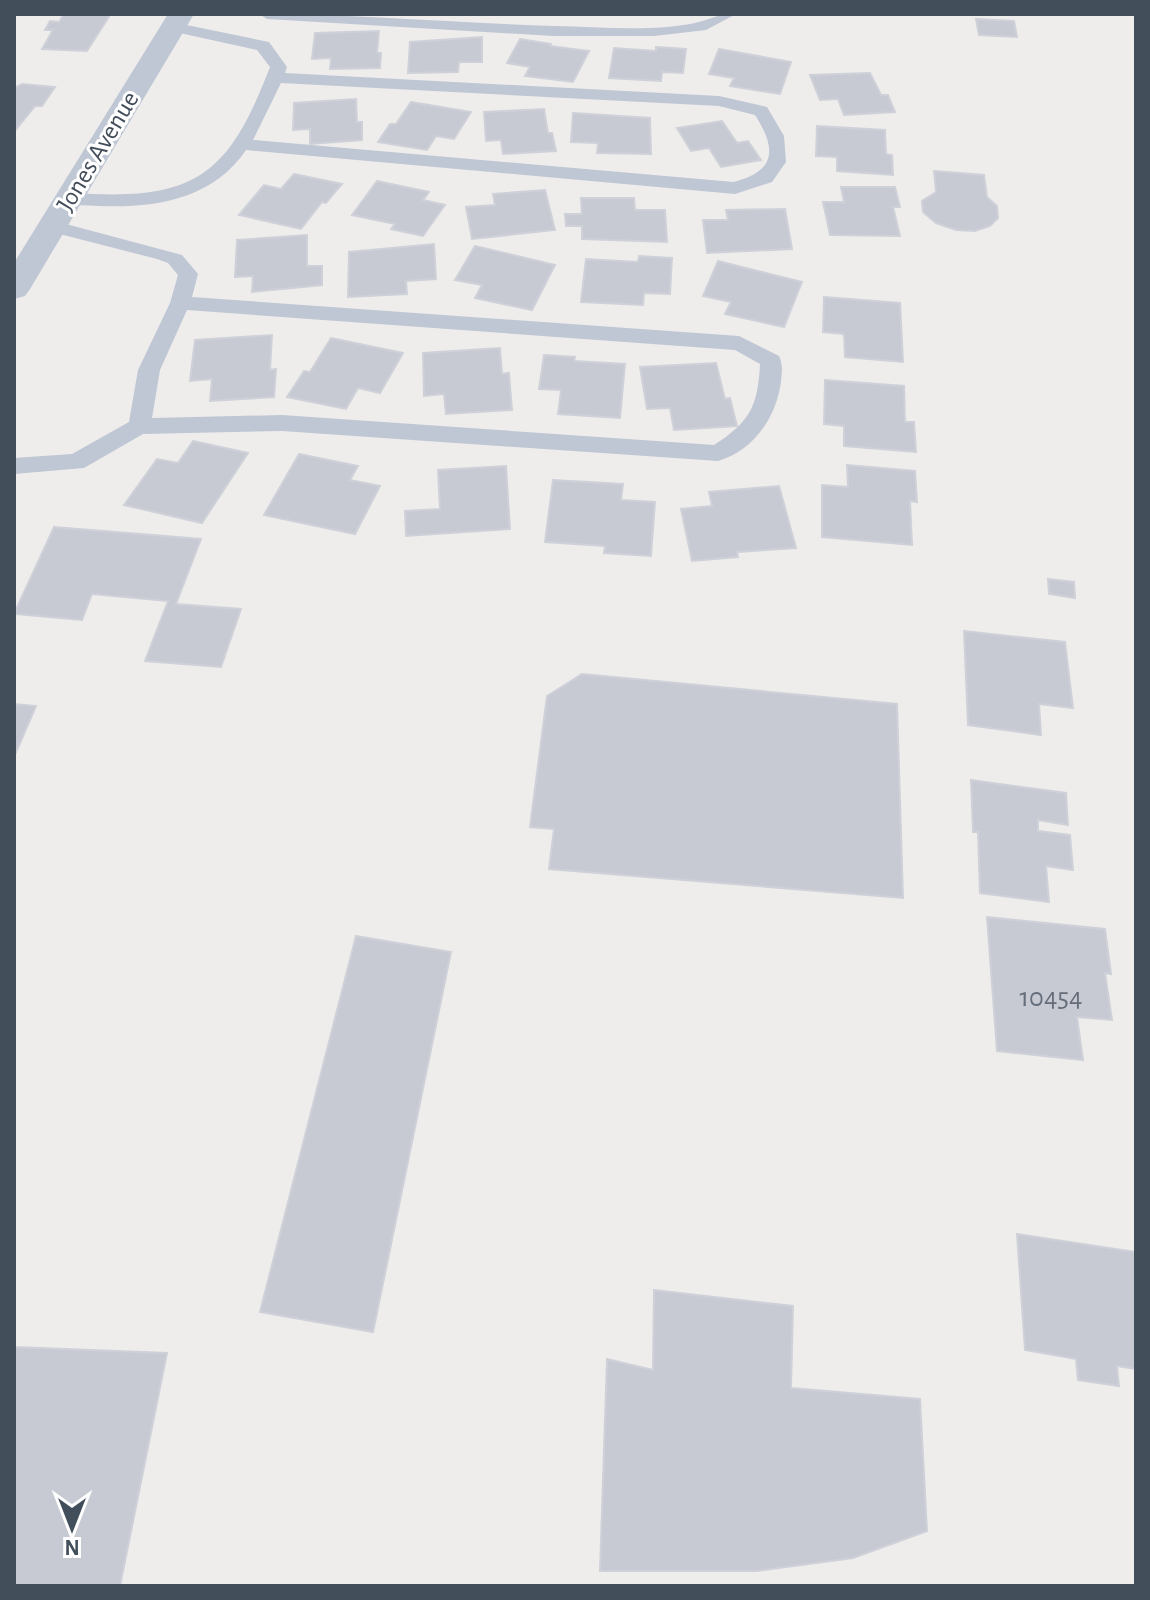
<svg xmlns="http://www.w3.org/2000/svg" width="1150" height="1600" viewBox="0 0 1150 1600" font-family="'Alegreya Sans',sans-serif">
  <style>
    .building { fill: #c7cad3; stroke: #cfd1d9; stroke-width: 2 }
    .lines { fill: none; stroke-linecap: round; stroke-linejoin: round }
    .service { fill: #bec7d3; fill-rule: evenodd }
    .minor { fill: #bec7d3; fill-rule: evenodd }
    .labels { text-anchor: middle; stroke-width: 6; stroke-linejoin: round; paint-order: stroke }
    .far-street-label { font-size: 26px; fill: #434e5b; stroke: #fff }
    .number-label { font-size: 28px; fill: #646d79 }
  </style>
  <rect width="100%" height="100%" fill="#efecec"/>
  <!-- building -->
  <path class="building" d="M 64,14 L 110,15 L 87,51 L 42,49 L 53,30 L 45,30 L 50,21 L 59,22 Z
    M 976,19 L 1014,21 L 1017,37 L 979,35 Z
    M 379,31 L 377,53 L 381,53 L 380,68 L 330,69 L 331,58 L 312,59 L 315,33 Z
    M 482,37 L 482,62 L 459,62 L 458,72 L 408,73 L 410,42 Z
    M 520,39 L 551,44 L 550,46 L 589,51 L 573,82 L 525,76 L 530,67 L 507,63 Z
    M 656,47 L 686,49 L 683,73 L 662,72 L 661,81 L 609,78 L 614,48 L 656,51 Z
    M 719,49 L 791,62 L 780,94 L 730,86 L 734,78 L 709,74 Z
    M 870,73 L 881,95 L 888,95 L 895,112 L 844,115 L 838,99 L 820,100 L 810,75 Z
    M 22,84 L 55,87 L 42,106 L 35,106 L 14,132 L 14,88 Z
    M 356,99 L 357,122 L 362,122 L 362,140 L 310,144 L 310,129 L 293,130 L 294,103 Z
    M 411,102 L 471,112 L 454,139 L 436,136 L 427,150 L 378,142 L 390,124 L 396,124 Z
    M 544,109 L 548,133 L 552,133 L 556,151 L 503,154 L 501,140 L 486,141 L 484,112 Z
    M 573,113 L 650,118 L 651,154 L 597,153 L 598,143 L 571,142 Z
    M 722,121 L 737,143 L 748,141 L 761,160 L 721,167 L 709,148 L 691,151 L 677,128 Z
    M 817,126 L 885,130 L 886,154 L 892,155 L 893,175 L 837,171 L 837,157 L 816,156 Z
    M 934,171 L 984,175 L 987,197 L 997,206 L 998,218 L 990,226 L 975,231 L 956,230 L 936,223 L 923,212 L 922,201 L 936,192 Z
    M 294,174 L 342,184 L 326,203 L 322,202 L 301,229 L 239,215 L 264,185 L 281,189 Z
    M 377,181 L 429,192 L 423,200 L 445,205 L 423,236 L 391,229 L 395,224 L 352,215 Z
    M 841,187 L 895,187 L 900,207 L 893,207 L 900,236 L 830,235 L 823,202 L 844,202 Z
    M 545,190 L 555,230 L 472,239 L 466,207 L 495,205 L 493,194 Z
    M 581,198 L 634,198 L 635,210 L 665,210 L 667,242 L 582,239 L 582,226 L 566,226 L 565,214 L 582,214 Z
    M 785,209 L 792,249 L 707,253 L 703,220 L 728,220 L 726,210 Z
    M 307,235 L 307,266 L 322,266 L 322,285 L 252,292 L 253,276 L 235,277 L 237,240 Z
    M 434,244 L 436,279 L 406,281 L 407,294 L 348,297 L 349,252 Z
    M 475,246 L 555,265 L 532,310 L 475,298 L 482,285 L 455,280 Z
    M 639,256 L 672,258 L 670,294 L 644,293 L 643,305 L 581,302 L 586,259 L 638,262 Z
    M 718,261 L 802,282 L 784,327 L 725,314 L 731,302 L 703,296 Z
    M 824,297 L 900,303 L 903,362 L 845,357 L 844,334 L 823,332 Z
    M 272,335 L 270,370 L 276,369 L 274,397 L 210,401 L 212,379 L 190,381 L 195,340 Z
    M 331,338 L 403,353 L 380,393 L 358,388 L 346,409 L 287,397 L 304,371 L 310,372 Z
    M 500,348 L 502,374 L 509,373 L 512,410 L 446,414 L 444,394 L 424,396 L 423,353 Z
    M 544,355 L 575,357 L 574,361 L 625,364 L 620,418 L 558,414 L 561,390 L 539,389 Z
    M 716,363 L 725,399 L 730,398 L 737,426 L 674,430 L 670,408 L 647,409 L 640,367 Z
    M 825,380 L 904,386 L 905,422 L 914,422 L 916,452 L 844,446 L 844,426 L 824,424 Z
    M 193,441 L 248,453 L 202,523 L 124,505 L 157,459 L 178,463 Z
    M 299,454 L 358,466 L 350,480 L 380,486 L 355,534 L 264,515 Z
    M 847,465 L 915,471 L 917,502 L 910,501 L 912,545 L 822,537 L 822,485 L 848,487 Z
    M 506,466 L 510,529 L 406,536 L 405,511 L 440,509 L 438,470 Z
    M 553,480 L 623,484 L 621,500 L 655,502 L 651,556 L 604,553 L 605,546 L 545,542 Z
    M 779,486 L 796,548 L 737,552 L 738,557 L 692,561 L 681,509 L 712,506 L 709,492 Z
    M 54,527 L 201,539 L 176,604 L 241,609 L 221,667 L 145,661 L 168,601 L 92,594 L 82,620 L 14,614 Z
    M 1048,579 L 1074,582 L 1075,598 L 1049,594 Z
    M 964,631 L 1065,642 L 1073,708 L 1039,704 L 1041,735 L 968,725 Z
    M 582,674 L 897,704 L 903,898 L 549,869 L 554,829 L 530,827 L 547,696 Z
    M 14,704 L 36,706 L 14,757 Z
    M 971,780 L 1066,793 L 1068,825 L 1038,820 L 1038,831 L 1070,835 L 1073,870 L 1046,866 L 1049,902 L 980,893 L 978,832 L 973,832 Z
    M 987,917 L 1105,929 L 1111,974 L 1105,973 L 1112,1020 L 1077,1017 L 1083,1060 L 997,1051 Z
    M 356,936 L 451,952 L 373,1332 L 260,1312 Z
    M 1017,1234 L 1136,1252 L 1136,1369 L 1117,1366 L 1119,1386 L 1078,1380 L 1076,1359 L 1025,1350 Z
    M 654,1290 L 793,1306 L 791,1388 L 920,1399 L 927,1531 L 853,1558 L 757,1571 L 600,1571 L 607,1359 L 653,1370 Z
    M 14,1347 L 167,1353 L 120,1586 L 14,1586 Z"/>
  <g class="lines">
    <!-- service -->
    <path class="service" d="M 259,14 C 358,14 455,23 554,26 C 599,27 651,32 695,23 C 711,19 718,14 736,14 L 706,30 L 654,36 L 553,36 L 267,19 Z
      M 172,22 L 269,42 L 287,67 L 285,73 L 719,96 L 767,107 L 784,136 L 786,162 L 772,182 L 735,194 L 246,150 C 212,200 155,208 99,206 C 87,205 73,206 61,203 L 59,199 C 67,190 82,194 93,194 C 203,199 232,165 270,67 L 257,50 L 166,30 L 166,24 ZM 281,83 L 719,106 L 755,115 C 777,149 776,171 734,182 L 253,140 Z
      M 51,220 L 182,255 L 198,274 L 192,297 L 739,336 L 779,356 C 783,364 782,372 781,381 C 777,416 754,451 718,461 L 282,431 L 143,434 L 84,468 L 14,474 L 14,458 L 72,454 L 129,422 L 138,370 L 170,303 L 178,275 L 168,263 L 157,259 L 44,230 L 41,226 L 44,222 ZM 187,310 L 735,350 L 760,364 C 758,406 750,422 714,445 L 282,415 L 152,418 L 160,370 Z"/>
    <!-- minor -->
    <path class="minor" d="M 168,14 L 194,14 L 30,289 L 25,296 L 14,299 L 14,263 Z"/>
  </g>
  <g class="labels">
    <!-- far-street labels -->
    <g class="far-street-label">
      <text transform="translate(97 151) rotate(-59)" y="9">Jones Avenue</text>
    </g>
    <!-- number labels -->
    <g class="number-label">
      <text x="1051" y="1006">10454</text>
    </g>
  </g>
  <!-- border -->
  <rect width="1150" height="1600" fill="none" stroke="#434e5b" stroke-width="32"/>
  <!-- north arrow -->
  <g transform="translate(72 1528) rotate(180)" stroke="#ffffff" stroke-width="6" paint-order="stroke">
  <path d="M0-6L14 30L0 20L-14 30Z" fill="#434e5b"/>
  <text y="-12" font-size="22" font-weight="bold" text-anchor="middle" fill="#434e5b">N</text>
  </g>
</svg>
